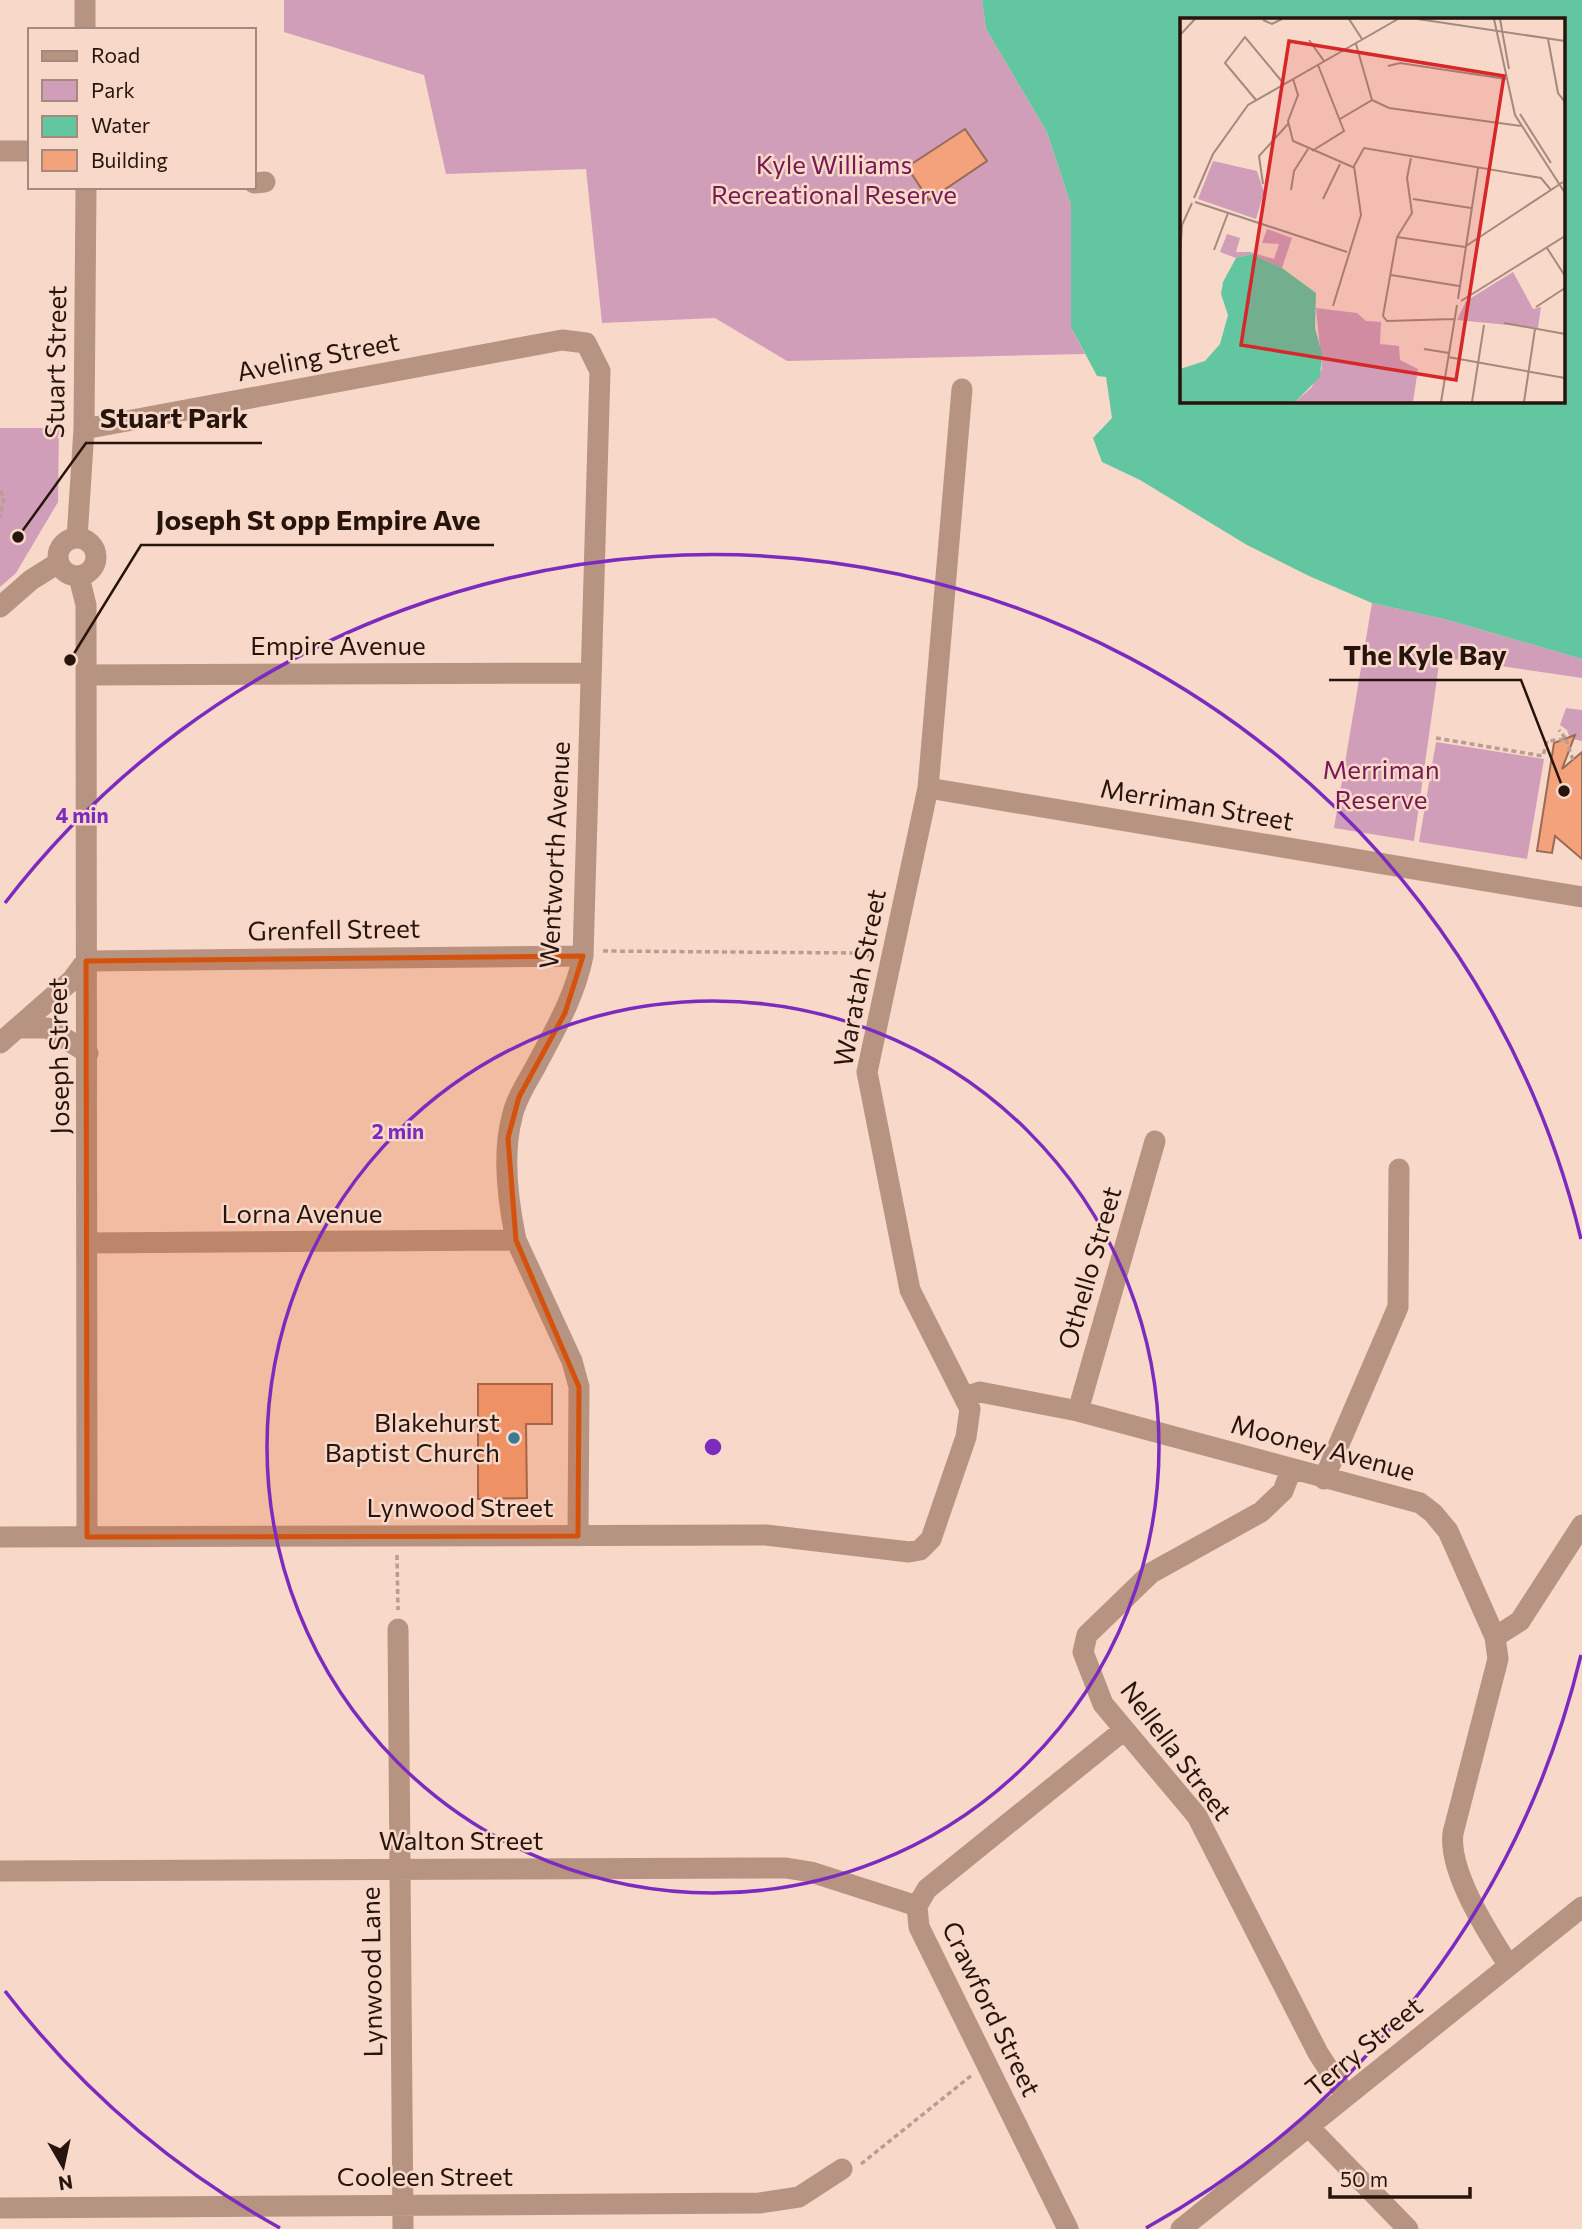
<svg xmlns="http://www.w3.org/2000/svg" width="1582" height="2229" viewBox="0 0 1582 2229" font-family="Commissioner,sans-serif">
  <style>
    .green { fill: #d09eb8 }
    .water { fill: #62c7a1; fill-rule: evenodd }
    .building { fill: #f4a27b; stroke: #996b55; stroke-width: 2 }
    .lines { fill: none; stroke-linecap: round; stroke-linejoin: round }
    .path { stroke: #b89d90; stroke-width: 3.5; stroke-dasharray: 5 3.5; stroke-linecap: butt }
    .minor { stroke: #b79382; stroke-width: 21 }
    .marked { fill: #d5520c; fill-opacity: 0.2; stroke: #d5520c; stroke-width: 5; stroke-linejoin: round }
    .ring { fill: none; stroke: #7b2cbf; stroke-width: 3.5 }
    .poi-dot { fill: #3d7991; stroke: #f8d8c9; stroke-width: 2.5 }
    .labels { text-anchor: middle; stroke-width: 5; stroke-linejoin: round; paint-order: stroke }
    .park-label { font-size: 26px; fill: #761954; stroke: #f8d8c9 }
    .street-label { font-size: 26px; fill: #27150d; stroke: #f8d8c9 }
    .poi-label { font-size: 26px; fill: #27150d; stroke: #f8d8c9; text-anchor: end }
    .inset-road { fill: none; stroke: #a48a7e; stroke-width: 2 }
    .view { fill: #d62828; fill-opacity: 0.15; stroke: #d62828; stroke-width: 3.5 }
    .inset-edge { fill: none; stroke: #27150d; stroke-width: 3.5 }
    .centre { fill: #7b2cbf; stroke: #f8d8c9; stroke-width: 3.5 }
    .ring-label { font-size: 21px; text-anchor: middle; font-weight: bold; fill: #7b2cbf; stroke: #f8d8c9; stroke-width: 5; stroke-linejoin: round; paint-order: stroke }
    .leader { fill: none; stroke: #27150d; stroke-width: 2.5 }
    .callout-dot { fill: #27150d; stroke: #f8d8c9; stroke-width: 2.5 }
    .callout-label { font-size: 28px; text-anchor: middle; font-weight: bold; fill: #27150d; stroke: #f8d8c9; stroke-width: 5; stroke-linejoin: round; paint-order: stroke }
  </style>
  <rect width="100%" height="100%" fill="#f8d8c9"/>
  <!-- green -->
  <path class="green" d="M 284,0 L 982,0 L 986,29 L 1047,132 L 1071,205 L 1071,327 L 1085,354 L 787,361 L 715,318 L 602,323 L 586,169 L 446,174 L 424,75 L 284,32 Z
    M 0,428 L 59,428 L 58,502 L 16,573 L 0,587 Z
    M 1372,603 L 1448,620 L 1582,659 L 1582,678 L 1440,657 L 1414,841 L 1334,828 Z
    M 1566,708 L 1582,710 L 1582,741 L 1570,738 L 1567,730 L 1560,725 Z
    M 1436,742 L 1544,759 L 1527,859 L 1419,842 Z"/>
  <!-- water -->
  <path class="water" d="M 982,0 L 1582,0 L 1582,659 L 1448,620 L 1372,603 L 1309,576 L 1247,545 L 1140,480 L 1102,462 L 1093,438 L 1112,418 L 1106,377 L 1097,376 L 1071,327 L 1071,205 L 1047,132 L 986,29 ZM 1181,19 L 1563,19 L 1563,401 L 1181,401 Z"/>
  <!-- building -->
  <path class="building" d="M 965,129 L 987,161 L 929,200 L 907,167 Z
    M 1575,735 L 1562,769 L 1582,752 L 1582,859 L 1555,836 L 1552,853 L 1537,851 L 1554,743 Z
    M 478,1384 L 552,1384 L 552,1424 L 526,1424 L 527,1498 L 478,1499 Z"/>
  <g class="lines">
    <!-- path -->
    <path class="path" d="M 0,491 L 4,497 L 0,518
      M 1436,738 L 1543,756 L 1547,741 L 1566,739 L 1559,730
      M 1566,739 L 1573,760
      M 603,951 L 859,953 L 874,958
      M 397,1555 L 398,1610
      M 861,2164 L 972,2075"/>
    <!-- minor -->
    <path class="minor" d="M 85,0 L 85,30
      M 0,151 L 30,151
      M 254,183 L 265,182
      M 84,429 L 562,340 L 586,343 L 600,371 L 583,956 C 575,996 556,1028 537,1064 C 528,1081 516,1098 512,1117 C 502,1155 508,1202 516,1240 L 572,1361 L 579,1387 L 578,1536
      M58 557a19 19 0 1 1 38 0a19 19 0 1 1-38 0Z
      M 77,538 L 84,429 L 86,187
      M 79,577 L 86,605 L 87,1537
      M 0,607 L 31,580 L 58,563
      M 86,675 L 590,673
      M 928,788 L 1582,897
      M 86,961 L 583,956
      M 17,1028 L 48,1028 L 88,1053
      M 0,1043 L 72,980 L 86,961
      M 89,1243 L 516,1240
      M 965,1397 L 980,1392 L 1078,1411 L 1420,1503 L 1433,1513 L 1448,1531 L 1495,1637 L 1498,1659 L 1453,1833 C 1448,1872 1488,1933 1509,1966
      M 1078,1411 L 1155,1141
      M 1291,1470 L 1283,1491 L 1261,1512 L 1151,1573 L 1087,1635 L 1083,1652 L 1103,1704 L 1197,1816 L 1318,2053 L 1346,2096
      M 1324,1479 L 1398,1307 L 1399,1169
      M 0,1537 L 766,1535 L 909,1552 L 920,1550 L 931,1539 L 966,1437 L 970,1409 L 910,1290 L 867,1072 L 928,788 L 962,389
      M 398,1629 L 403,2229
      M 1495,1637 L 1520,1621 L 1582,1525
      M 0,1871 L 786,1868 L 811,1872 L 917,1906
      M 1309,2127 L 1408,2229
      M 0,2208 L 760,2203 L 799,2197 L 842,2169
      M 1068,2229 L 919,1927 L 917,1906 L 927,1889 L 1124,1730
      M 1181,2229 L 1582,1907"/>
  </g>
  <!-- marked area -->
  <path class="marked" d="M 583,956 L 565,1013 L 519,1097 L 508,1138 L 516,1240 L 579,1387 L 578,1536 L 87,1537 L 86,961 Z"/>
  <!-- distance rings -->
  <g class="ring">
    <circle cx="713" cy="1447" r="446"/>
    <path d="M1581 1655A893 893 0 0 1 1146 2228M280 2228A893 893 0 0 1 5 1991M5 903A893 893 0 0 1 1581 1239"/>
  </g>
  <!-- markers -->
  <circle class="poi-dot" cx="514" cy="1438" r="7"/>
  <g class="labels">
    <!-- park labels -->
    <g class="park-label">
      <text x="834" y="174">Kyle Williams<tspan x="834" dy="30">Recreational Reserve</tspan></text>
      <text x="1381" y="779">Merriman<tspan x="1381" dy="30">Reserve</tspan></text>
    </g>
    <!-- street labels -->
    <g class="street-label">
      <text transform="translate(318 357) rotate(-11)" y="9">Aveling Street</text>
      <text transform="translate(56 362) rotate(-89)" y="9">Stuart Street</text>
      <text x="338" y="655">Empire Avenue</text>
      <text transform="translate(1197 805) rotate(10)" y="9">Merriman Street</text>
      <text transform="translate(555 855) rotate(-87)" y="9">Wentworth Avenue</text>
      <text transform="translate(334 930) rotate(-1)" y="9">Grenfell Street</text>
      <text transform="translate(860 978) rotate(-79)" y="9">Waratah Street</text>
      <text transform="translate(59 1056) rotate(-91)" y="9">Joseph Street</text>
      <text x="302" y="1223">Lorna Avenue</text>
      <text transform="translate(1090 1268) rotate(-74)" y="9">Othello Street</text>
      <text transform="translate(1323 1448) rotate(15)" y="9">Mooney Avenue</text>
      <text x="460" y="1517">Lynwood Street</text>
      <text transform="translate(1176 1751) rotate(53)" y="9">Nellella Street</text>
      <text x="461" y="1850">Walton Street</text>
      <text transform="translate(372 1972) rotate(-91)" y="9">Lynwood Lane</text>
      <text transform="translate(991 2009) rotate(64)" y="9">Crawford Street</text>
      <text transform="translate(1364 2047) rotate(-39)" y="9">Terry Street</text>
      <text x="425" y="2186">Cooleen Street</text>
    </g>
    <!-- poi labels -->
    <g class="poi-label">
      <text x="500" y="1432">Blakehurst<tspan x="500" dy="30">Baptist Church</tspan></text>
    </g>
  </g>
  <!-- overview -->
  <g transform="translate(1180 18)">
    <rect width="385" height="385" fill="#f8d8c9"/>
    <path d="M 33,143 L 77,153 L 84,174 L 76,201 L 18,181 ZM 87,211 L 112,220 L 102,250 L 71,236 L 56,240 L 40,234 L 47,216 L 60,220 L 56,234 L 70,234 L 94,241 L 99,226 L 82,225 ZM 333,254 L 353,291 L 361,289 L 358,310 L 277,302 L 286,283 ZM 136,290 L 177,295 L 186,303 L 201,304 L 200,326 L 219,328 L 220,342 L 238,351 L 233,384 L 115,384 L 131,370 L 142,351 Z" fill="#d09eb8"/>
    <path d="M 71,236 L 102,250 L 136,275 L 135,310 L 142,336 L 140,359 L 115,384 L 0,384 L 0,351 L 25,343 L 40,326 L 48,297 L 41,276 L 43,264 L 56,240 Z" fill="#62c7a1"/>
    <path class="inset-road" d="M 169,1 L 182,21M 238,1 L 385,23M 314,1 L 335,97 L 385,175M 320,1 L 329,51M 83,2 L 92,6 L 102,1M 0,17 L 15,1M 368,21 L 378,75 L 385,84M 129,22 L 144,43M 208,48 L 220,45 L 326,61M 113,61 L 118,77 L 108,103 L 113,123 L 175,150M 76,82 L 45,45 L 65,19 L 104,66M 192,82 L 209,90 L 341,108M 340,96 L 371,145M 160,101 L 192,82 L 176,26M 132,133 L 164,113 L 138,47M 231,140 L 227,160 L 232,195 L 217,219 L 203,298 L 207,303 L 274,301M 83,166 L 79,138 L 108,106M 111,172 L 114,153 L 128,131M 14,180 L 33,136 L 68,87 L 218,1M 143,181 L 160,146M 233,181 L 291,190M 15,184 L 167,234M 217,219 L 285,229M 286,228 L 383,164M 367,230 L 385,258M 34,232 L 48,195M 0,238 L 2,207 L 12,185M 211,257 L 279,268M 278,281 L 298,150M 281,283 L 385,218M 153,288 L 181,197 L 174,148 L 184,130 L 361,160 L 371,172M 356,289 L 385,270M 324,305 L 385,316M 244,331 L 269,335M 268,339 L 385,360M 261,384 L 277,287M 292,384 L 304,307M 344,384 L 355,311"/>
    <path class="view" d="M 109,23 L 324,58 L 276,362 L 61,327 Z"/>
    <rect width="385" height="385" class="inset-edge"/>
  </g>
  <circle cx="713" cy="1447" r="10" class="centre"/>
  <g class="ring-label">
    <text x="82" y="823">4 min</text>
    <text x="398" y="1139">2 min</text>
  </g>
  <!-- callouts -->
  <path class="leader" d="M18 537L86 443H262M70 660L141 545H494M1564 791L1521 680H1329"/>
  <g class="callout-dot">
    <circle cx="18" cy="537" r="7"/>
    <circle cx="70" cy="660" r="7"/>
    <circle cx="1564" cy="791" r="7"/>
  </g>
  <g class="callout-label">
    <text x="174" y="428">Stuart Park</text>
    <text x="318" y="530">Joseph St opp Empire Ave</text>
    <text x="1425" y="665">The Kyle Bay</text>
  </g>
  <!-- legend -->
  <rect x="28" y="28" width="228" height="161" fill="#f8d8c9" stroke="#a48a7e" stroke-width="2"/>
  <rect x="42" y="51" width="35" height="10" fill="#b79382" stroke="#a48a7e" stroke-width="2"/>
  <text x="91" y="63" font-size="21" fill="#27150d">Road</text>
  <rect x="42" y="80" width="35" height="21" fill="#d09eb8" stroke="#a48a7e" stroke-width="2"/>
  <text x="91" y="98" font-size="21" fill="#27150d">Park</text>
  <rect x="42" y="116" width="35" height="21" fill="#62c7a1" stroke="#a48a7e" stroke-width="2"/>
  <text x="91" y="133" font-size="21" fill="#27150d">Water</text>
  <rect x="42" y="150" width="35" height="21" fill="#f4a27b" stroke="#a48a7e" stroke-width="2"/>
  <text x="91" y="168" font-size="21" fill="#27150d">Building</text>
  <!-- north arrow -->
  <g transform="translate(63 2166) rotate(171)" stroke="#f8d8c9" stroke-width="5" paint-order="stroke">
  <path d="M0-5L12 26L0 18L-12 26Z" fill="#27150d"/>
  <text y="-10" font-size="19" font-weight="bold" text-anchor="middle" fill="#27150d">N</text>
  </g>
  <!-- scale -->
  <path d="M1330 2187v10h140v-10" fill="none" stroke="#27150d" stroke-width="3.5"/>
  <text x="1340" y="2187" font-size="21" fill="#27150d" stroke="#f8d8c9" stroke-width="5" paint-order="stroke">50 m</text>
</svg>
